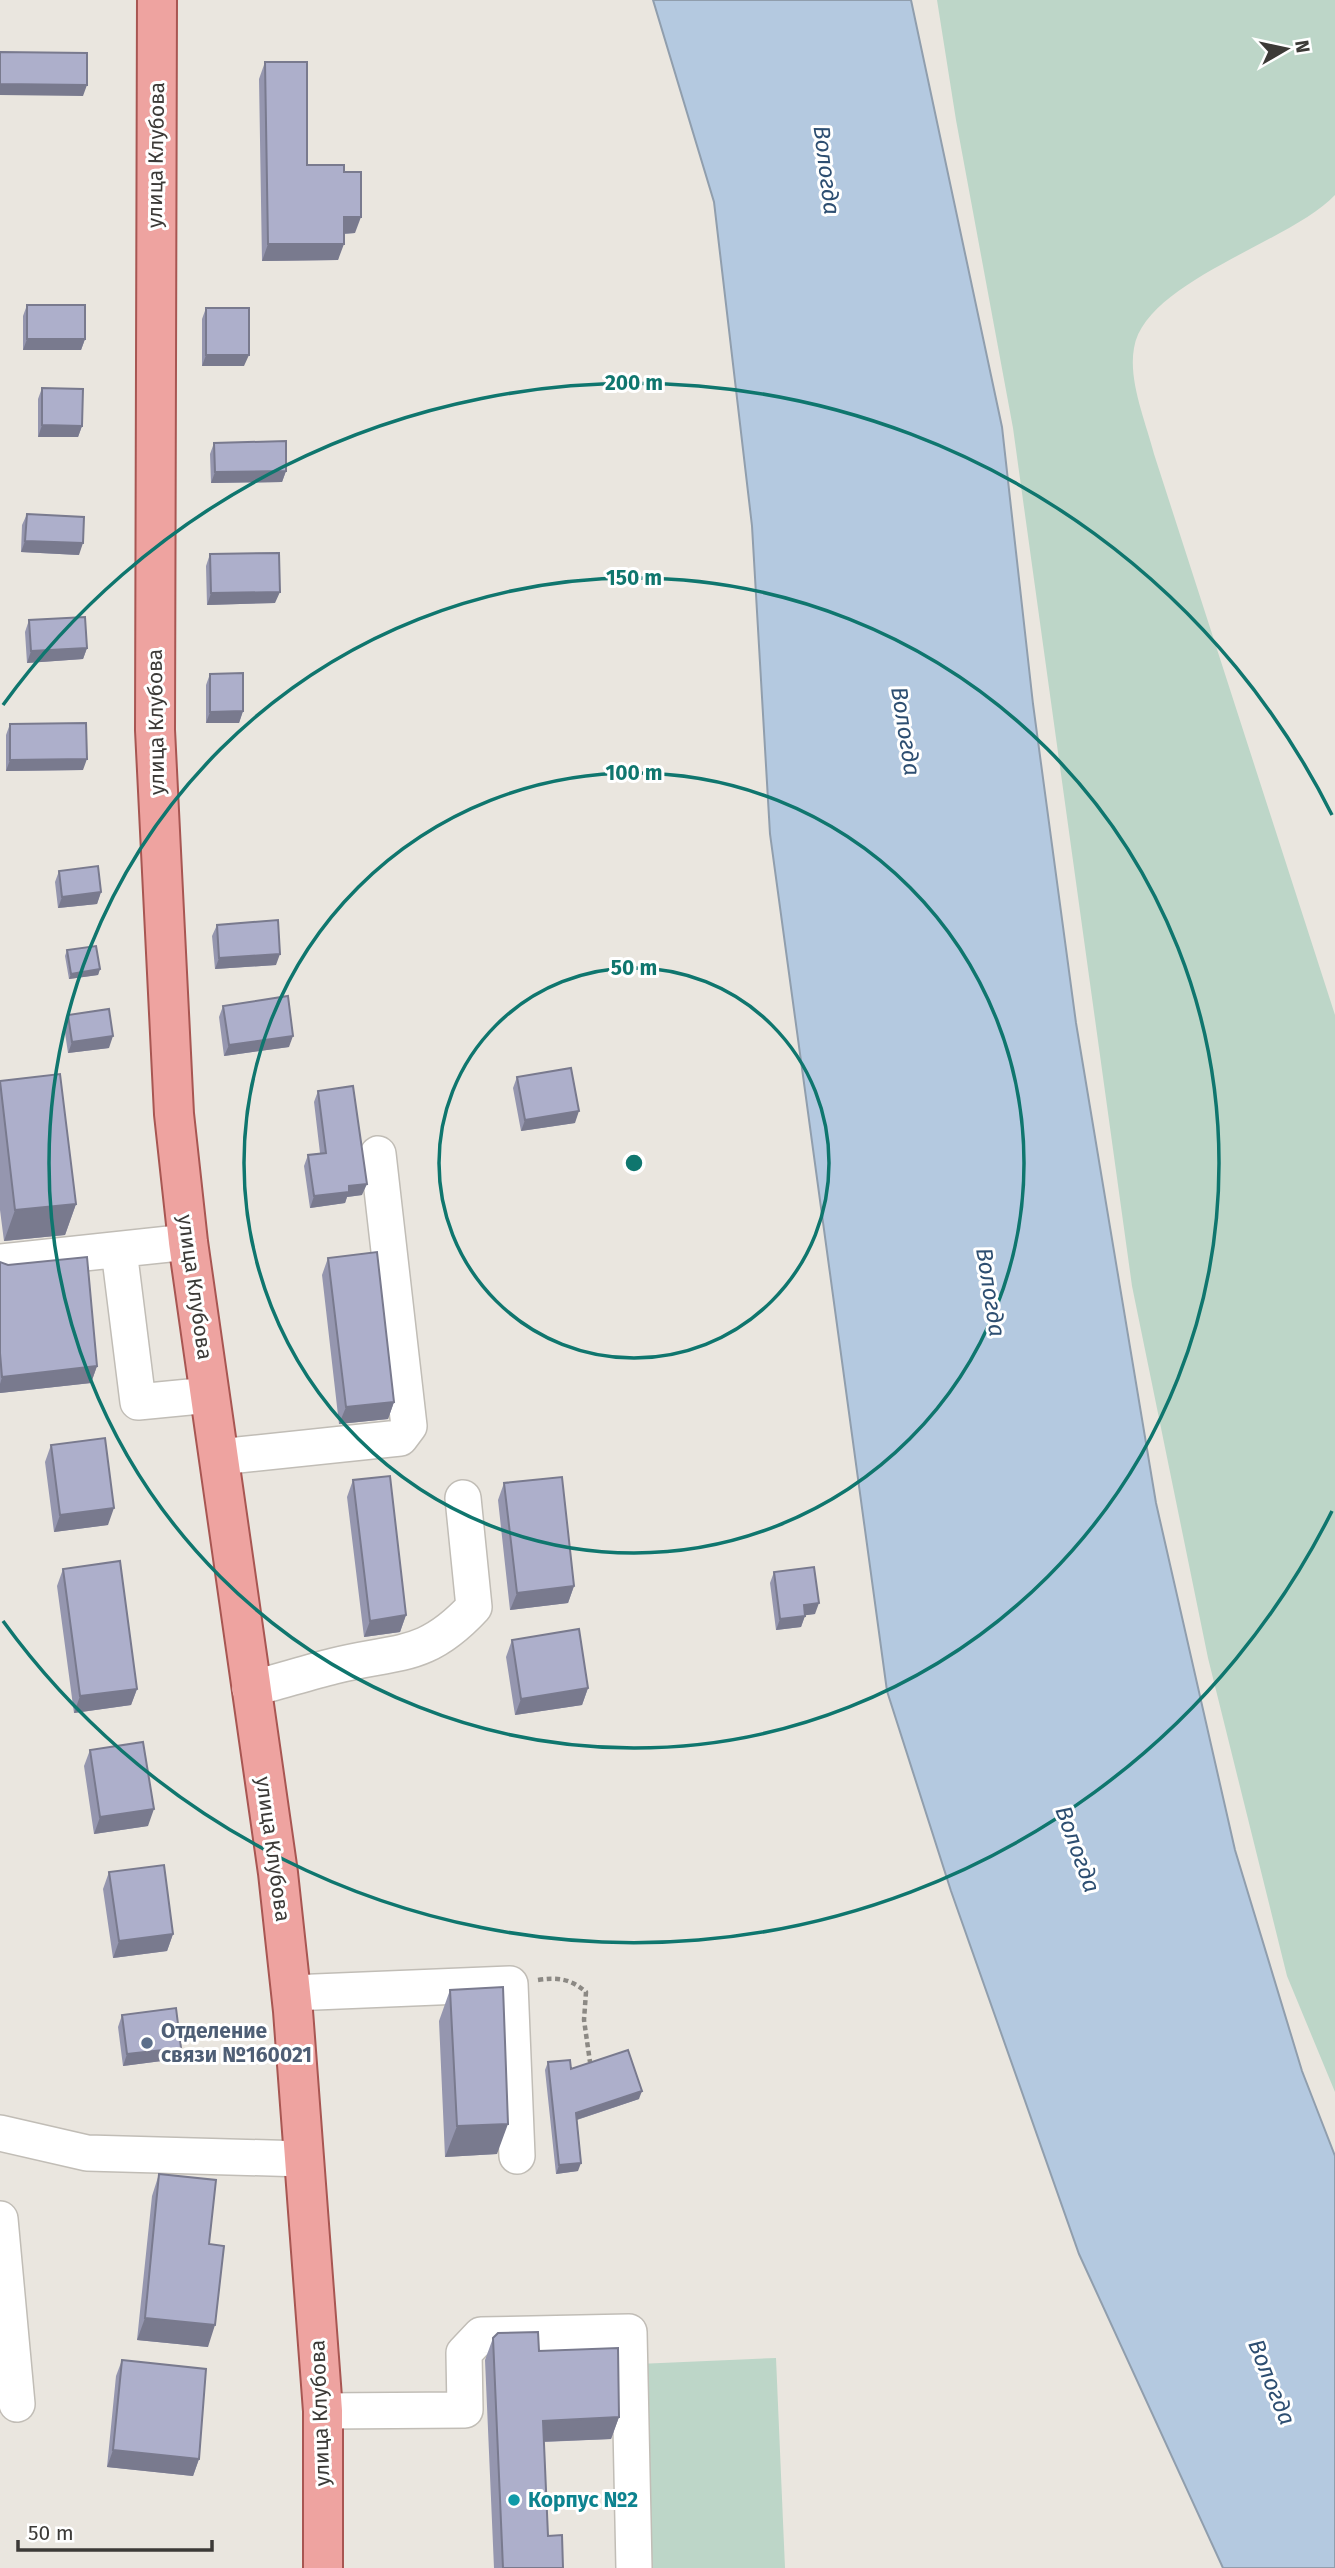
<svg xmlns="http://www.w3.org/2000/svg" width="1335" height="2568" viewBox="0 0 1335 2568" font-family="'Fira Sans',sans-serif">
  <style>
    .green { fill: #bdd6c8 }
    .water { fill: #b4c9e0; stroke: #909ead; stroke-width: 2 }
    .lines { fill: none; stroke-linecap: round; stroke-linejoin: round }
    .minor-casing { stroke: #c1bdb6; stroke-width: 38 }
    .major-casing { stroke: #a85652; stroke-width: 42 }
    .path { stroke: #8c8984; stroke-width: 4.5; stroke-dasharray: 5 3.5; stroke-linecap: butt }
    .minor { stroke: #fff; stroke-width: 35 }
    .major { stroke: #eea3a0; stroke-width: 38 }
    .wall { fill: #9596af }
    .shaded-wall { fill: #797a8e }
    .building { fill: #adafcb; stroke: #797a8e; stroke-width: 2 }
    .ring { fill: none; stroke: #0f766e; stroke-width: 3.5 }
    .service-dot { fill: #5c6f8a; stroke: #fff; stroke-width: 2.5 }
    .culture-dot { fill: #0f9aa8; stroke: #fff; stroke-width: 2.5 }
    .labels { text-anchor: middle; stroke-width: 6; stroke-linejoin: round; paint-order: stroke }
    .street-label { font-size: 21px; fill: #3c3a37; stroke: #fff }
    .service-label { font-size: 21px; font-weight: bold; fill: #4e5e75; stroke: #fff; text-anchor: start }
    .culture-label { font-size: 21px; font-weight: bold; fill: #0d838f; stroke: #fff; text-anchor: start }
    .water-label { font-size: 23px; font-style: italic; fill: #2d4e71; stroke: #fff }
    .centre { fill: #0f766e; stroke: #fff; stroke-width: 3.5 }
    .ring-label { font-size: 21px; text-anchor: middle; font-weight: bold; fill: #0f766e; stroke: #fff; stroke-width: 6; stroke-linejoin: round; paint-order: stroke }
  </style>
  <rect width="100%" height="100%" fill="#eae6df"/>
  <!-- green -->
  <path class="green" d="M 937,0 L 1335,0 L 1335,195 C 1291,242 1145,281 1134,348 C 1128,381 1146,422 1154,454 L 1335,1015 L 1335,2092 L 1287,1976 L 1208,1658 L 1132,1286 L 1013,428 L 956,120 Z
    M 776,2358 L 785,2568 L 647,2568 L 638,2364 Z"/>
  <!-- water -->
  <path class="water" d="M 653,0 L 911,0 L 1002,427 L 1033,704 L 1076,1023 L 1156,1503 L 1235,1850 L 1302,2071 L 1335,2156 L 1335,2568 L 1223,2568 L 1079,2254 L 951,1891 L 887,1691 L 770,834 L 752,526 L 714,202 Z"/>
  <g class="lines">
    <defs>
      <path id="minor" d="M 119,1250 L 138,1402 L 210,1395
        M 0,1262 L 188,1242
        M 219,1457 L 400,1438 L 409,1426 L 378,1154
        M 250,1689 C 278,1682 306,1673 334,1666 C 398,1650 425,1660 474,1607 L 463,1498
        M 291,1993 L 510,1984 L 517,2156
        M 0,2133 L 87,2153 L 304,2159
        M 0,2219 L 17,2404
        M 323,2411 L 465,2410 L 464,2353 L 481,2335 L 629,2332 L 634,2568"/>
      <path id="major" d="M 157,0 L 155,730 L 174,1114 L 188,1242 L 278,1873 L 293,2011 L 323,2411 L 323,2568"/>
    </defs>
    <!-- minor casing -->
    <use href="#minor" class="minor-casing"/>
    <!-- major casing -->
    <use href="#major" class="major-casing"/>
    <!-- path -->
    <path class="path" d="M 538,1980 C 558,1977 571,1979 586,1992 L 584,2020 L 590,2062"/>
    <!-- minor -->
    <use href="#minor" class="minor"/>
    <!-- major -->
    <use href="#major" class="major"/>
  </g>
  <!-- wall -->
  <path class="wall" d="M 265,62 L 307,165 L 344,172 L 355,233 L 344,234 L 338,260 L 262,261 L 259,79 Z
    M 27,305 L 85,339 L 81,350 L 23,350 L 23,316 Z
    M 206,308 L 244,366 L 202,366 L 202,319 Z
    M 42,388 L 82,426 L 78,437 L 38,437 L 38,399 Z
    M 214,443 L 286,471 L 282,482 L 211,483 L 210,454 Z
    M 27,514 L 79,555 L 21,552 L 22,525 Z
    M 210,554 L 275,603 L 207,605 L 206,566 Z
    M 29,620 L 87,648 L 83,659 L 27,663 L 25,632 Z
    M 210,674 L 243,711 L 239,723 L 206,723 L 206,685 Z
    M 10,724 L 83,770 L 6,771 L 6,735 Z
    M 59,871 L 101,892 L 97,904 L 58,908 L 55,882 Z
    M 217,925 L 276,965 L 215,969 L 212,936 Z
    M 67,950 L 100,969 L 98,975 L 69,979 L 65,956 Z
    M 223,1006 L 289,1047 L 224,1056 L 219,1017 Z
    M 68,1015 L 109,1048 L 68,1053 L 64,1026 Z
    M 517,1077 L 575,1123 L 521,1131 L 513,1088 Z
    M 0,1081 L 76,1204 L 65,1235 L 4,1241 L 0,1210 Z
    M 318,1091 L 362,1195 L 347,1197 L 345,1203 L 310,1208 L 304,1166 L 308,1155 L 320,1153 L 314,1102 Z
    M 328,1258 L 394,1402 L 388,1419 L 339,1424 L 322,1275 Z
    M 0,1262 L 97,1366 L 91,1383 L 0,1393 Z
    M 51,1445 L 108,1525 L 54,1532 L 45,1462 Z
    M 353,1480 L 406,1615 L 400,1632 L 364,1637 L 347,1497 Z
    M 504,1483 L 574,1586 L 568,1603 L 510,1610 L 498,1500 Z
    M 63,1569 L 137,1689 L 131,1705 L 74,1713 L 57,1586 Z
    M 774,1572 L 815,1614 L 805,1615 L 801,1627 L 776,1630 L 770,1583 Z
    M 512,1640 L 588,1688 L 582,1705 L 515,1715 L 506,1657 Z
    M 90,1750 L 148,1826 L 94,1834 L 84,1766 Z
    M 109,1872 L 173,1934 L 167,1951 L 113,1958 L 103,1889 Z
    M 450,1990 L 497,2154 L 445,2157 L 439,2021 Z
    M 122,2015 L 177,2059 L 123,2066 L 118,2027 Z
    M 548,2062 L 571,2069 L 639,2099 L 577,2120 L 578,2171 L 556,2174 L 545,2070 Z
    M 159,2174 L 209,2244 L 208,2347 L 137,2340 L 152,2196 Z
    M 493,2338 L 539,2351 L 619,2417 L 611,2439 L 544,2442 L 548,2536 L 563,2568 L 494,2568 L 485,2360 Z
    M 122,2360 L 199,2459 L 193,2476 L 107,2467 L 116,2376 Z"/>
  <!-- shaded-wall -->
  <path class="shaded-wall" d="M 0,84 L 87,85 L 83,96 L 0,95 Z
    M 344,217 L 361,217 L 355,233 L 338,234 Z
    M 268,244 L 344,244 L 338,260 L 262,261 Z
    M 27,339 L 85,339 L 81,350 L 23,350 Z
    M 206,355 L 249,355 L 244,366 L 202,366 Z
    M 42,425 L 82,426 L 78,437 L 38,437 Z
    M 286,471 L 282,482 L 211,483 L 215,472 Z
    M 25,541 L 83,543 L 79,555 L 21,552 Z
    M 280,592 L 275,603 L 207,605 L 211,593 Z
    M 87,648 L 83,659 L 27,663 L 31,651 Z
    M 243,711 L 239,723 L 206,723 L 210,712 Z
    M 87,759 L 83,770 L 6,771 L 10,760 Z
    M 101,892 L 97,904 L 58,908 L 62,897 Z
    M 280,954 L 276,965 L 215,969 L 219,958 Z
    M 100,969 L 98,975 L 69,979 L 71,974 Z
    M 113,1036 L 109,1048 L 68,1053 L 72,1042 Z
    M 293,1036 L 289,1047 L 224,1056 L 229,1045 Z
    M 579,1111 L 575,1123 L 521,1131 L 525,1120 Z
    M 367,1184 L 362,1195 L 347,1197 L 345,1203 L 310,1208 L 314,1196 L 349,1186 Z
    M 76,1204 L 65,1235 L 4,1241 L 15,1210 Z
    M 97,1366 L 91,1383 L 0,1393 L 0,1384 L 2,1377 Z
    M 394,1402 L 388,1419 L 339,1424 L 346,1407 Z
    M 114,1508 L 108,1525 L 54,1532 L 60,1515 Z
    M 574,1586 L 568,1603 L 510,1610 L 517,1593 Z
    M 819,1603 L 815,1614 L 800,1616 L 804,1605 Z
    M 406,1615 L 400,1632 L 364,1637 L 370,1621 Z
    M 805,1616 L 801,1627 L 776,1630 L 780,1619 Z
    M 588,1688 L 582,1705 L 515,1715 L 521,1699 Z
    M 137,1689 L 131,1705 L 74,1713 L 80,1696 Z
    M 154,1809 L 148,1826 L 94,1834 L 100,1817 Z
    M 173,1934 L 167,1951 L 113,1958 L 119,1941 Z
    M 181,2048 L 177,2059 L 123,2066 L 127,2054 Z
    M 642,2091 L 639,2099 L 573,2121 L 576,2113 Z
    M 508,2124 L 497,2154 L 445,2157 L 457,2126 Z
    M 581,2163 L 578,2171 L 556,2174 L 559,2165 Z
    M 145,2318 L 215,2325 L 208,2347 L 137,2340 Z
    M 619,2417 L 611,2439 L 535,2442 L 543,2421 Z
    M 113,2450 L 199,2459 L 193,2476 L 107,2467 Z"/>
  <!-- building -->
  <path class="building" d="M 0,52 L 87,53 L 87,85 L 0,84 Z
    M 265,62 L 307,62 L 307,165 L 344,165 L 344,172 L 361,172 L 361,217 L 344,217 L 344,244 L 268,244 Z
    M 27,305 L 85,305 L 85,339 L 27,339 Z
    M 206,308 L 249,308 L 249,355 L 206,355 Z
    M 42,388 L 83,389 L 82,426 L 42,425 Z
    M 286,441 L 286,471 L 215,472 L 214,443 Z
    M 27,514 L 84,517 L 83,543 L 25,541 Z
    M 279,553 L 280,592 L 211,593 L 210,554 Z
    M 85,617 L 87,648 L 31,651 L 29,620 Z
    M 243,673 L 243,711 L 210,712 L 210,674 Z
    M 86,723 L 87,759 L 10,760 L 10,724 Z
    M 98,866 L 101,892 L 62,897 L 59,871 Z
    M 278,920 L 280,954 L 219,958 L 217,925 Z
    M 96,946 L 100,969 L 71,974 L 67,950 Z
    M 288,996 L 293,1036 L 229,1045 L 223,1006 Z
    M 109,1009 L 113,1036 L 72,1042 L 68,1015 Z
    M 571,1068 L 579,1111 L 525,1120 L 517,1077 Z
    M 60,1074 L 76,1204 L 15,1210 L 0,1081 Z
    M 353,1086 L 367,1184 L 349,1186 L 349,1192 L 314,1196 L 308,1155 L 326,1153 L 318,1091 Z
    M 377,1252 L 394,1402 L 346,1407 L 328,1258 Z
    M 87,1257 L 97,1366 L 2,1377 L 0,1353 L 0,1262 L 8,1265 Z
    M 105,1438 L 114,1508 L 60,1515 L 51,1445 Z
    M 390,1476 L 406,1615 L 370,1621 L 353,1480 Z
    M 562,1477 L 574,1586 L 517,1593 L 504,1483 Z
    M 120,1561 L 137,1689 L 80,1696 L 63,1569 Z
    M 814,1567 L 819,1603 L 804,1605 L 805,1616 L 780,1619 L 774,1572 Z
    M 579,1629 L 588,1688 L 521,1699 L 512,1640 Z
    M 143,1742 L 154,1809 L 100,1817 L 90,1750 Z
    M 164,1865 L 173,1934 L 119,1941 L 109,1872 Z
    M 503,1987 L 508,2124 L 457,2126 L 450,1990 Z
    M 176,2008 L 181,2048 L 127,2054 L 122,2015 Z
    M 628,2050 L 642,2091 L 576,2113 L 581,2163 L 559,2165 L 548,2062 L 570,2060 L 571,2069 Z
    M 159,2174 L 216,2180 L 209,2244 L 224,2246 L 215,2325 L 145,2318 Z
    M 538,2332 L 539,2351 L 618,2348 L 619,2417 L 543,2421 L 548,2536 L 562,2535 L 563,2568 L 503,2568 L 493,2338 L 498,2333 Z
    M 122,2360 L 206,2369 L 199,2459 L 113,2450 Z"/>
  <!-- distance rings -->
  <g class="ring">
    <circle cx="634" cy="1163" r="195"/>
    <circle cx="634" cy="1163" r="390"/>
    <circle cx="634" cy="1163" r="585"/>
    <path d="M1332 1511A780 780 0 0 1 3 1621M3 705A780 780 0 0 1 1332 815"/>
  </g>
  <!-- markers -->
  <circle class="service-dot" cx="147" cy="2043" r="7"/>
  <circle class="culture-dot" cx="514" cy="2500" r="7"/>
  <g class="labels">
    <!-- street labels -->
    <g class="street-label">
      <text transform="translate(156 155) rotate(-89)" y="7">улица Клубова</text>
      <text transform="translate(156 722) rotate(-91)" y="7">улица Клубова</text>
      <text transform="translate(195 1287) rotate(82)" y="7">улица Клубова</text>
      <text transform="translate(273 1849) rotate(82)" y="7">улица Клубова</text>
      <text transform="translate(320 2413) rotate(-92)" y="7">улица Клубова</text>
    </g>
    <!-- service labels -->
    <g class="service-label">
      <text x="161" y="2038">Отделение<tspan x="161" dy="24">связи №160021</tspan></text>
    </g>
    <!-- culture labels -->
    <g class="culture-label">
      <text x="528" y="2507">Корпус №2</text>
    </g>
    <!-- water labels -->
    <g class="water-label">
      <text transform="translate(827 170) rotate(83)" y="8">Вологда</text>
      <text transform="translate(906 731) rotate(81)" y="8">Вологда</text>
      <text transform="translate(991 1292) rotate(81)" y="8">Вологда</text>
      <text transform="translate(1078 1849) rotate(70)" y="8">Вологда</text>
      <text transform="translate(1272 2382) rotate(68)" y="8">Вологда</text>
    </g>
  </g>
  <circle cx="634" cy="1163" r="10" class="centre"/>
  <g class="ring-label">
    <text x="634" y="390">200 m</text>
    <text x="634" y="585">150 m</text>
    <text x="634" y="780">100 m</text>
    <text x="634" y="975">50 m</text>
  </g>
  <!-- north arrow -->
  <g transform="translate(1286 49) rotate(81)" stroke="#ffffff" stroke-width="5" paint-order="stroke">
  <path d="M0-5L12 26L0 18L-12 26Z" fill="#3c3a37"/>
  <text y="-10" font-size="19" font-weight="bold" text-anchor="middle" fill="#3c3a37">N</text>
  </g>
  <!-- scale -->
  <path d="M18 2540v10h194v-10" fill="none" stroke="#3c3a37" stroke-width="3.5"/>
  <text x="28" y="2540" font-size="21" fill="#3c3a37" stroke="#ffffff" stroke-width="5" paint-order="stroke">50 m</text>
</svg>
